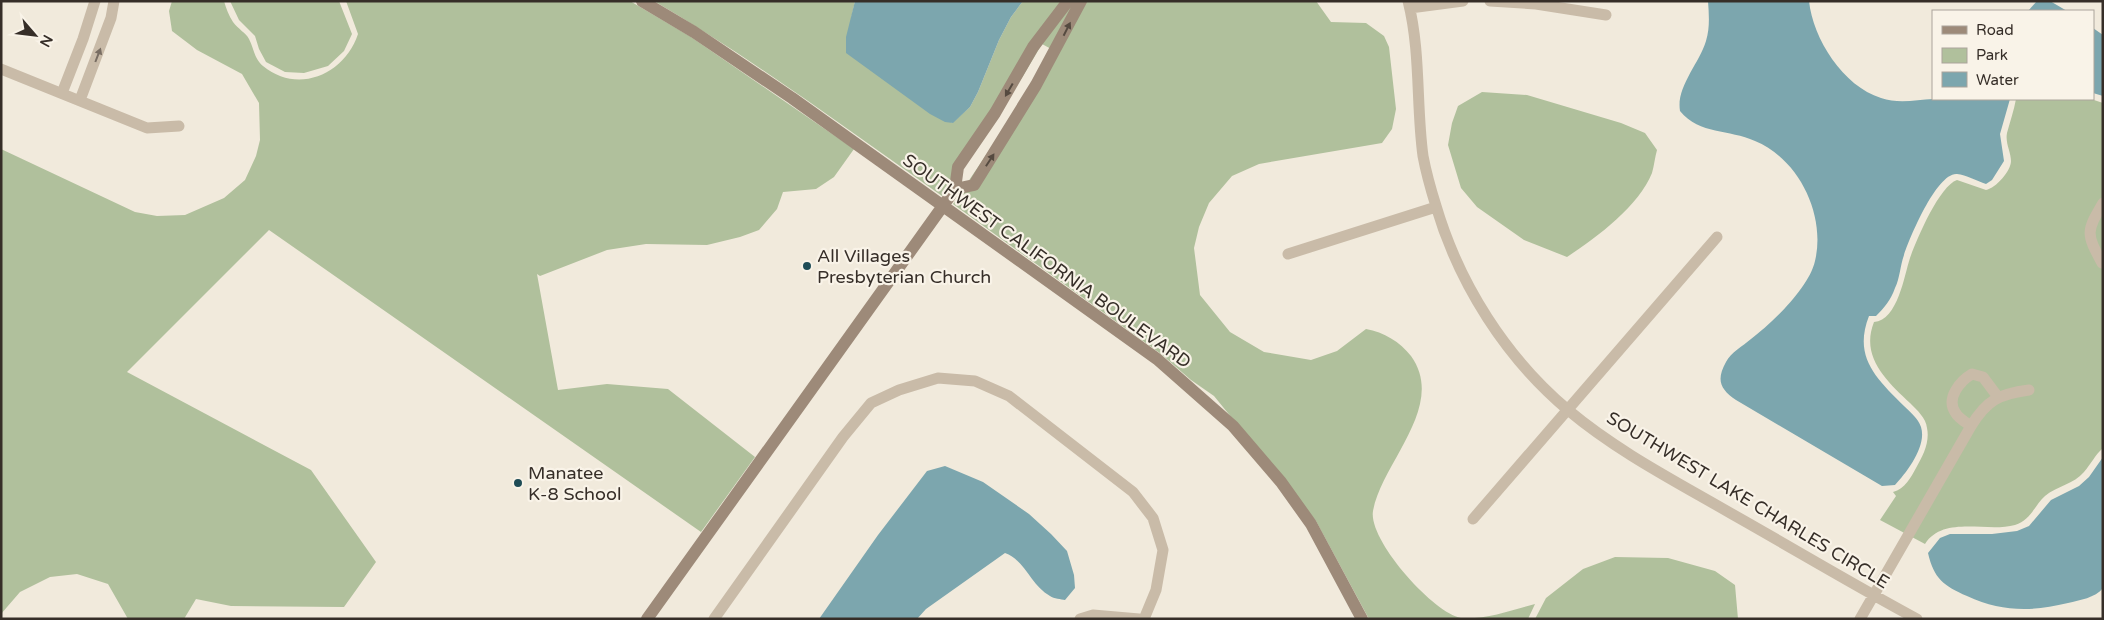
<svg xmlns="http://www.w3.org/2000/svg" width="2104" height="620" viewBox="0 0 2104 620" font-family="'Varela Round',sans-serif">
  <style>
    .green { fill: #b0c09c }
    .water { fill: #7ca6ae }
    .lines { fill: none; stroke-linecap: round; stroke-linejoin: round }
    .street { stroke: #c9bba8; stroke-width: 11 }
    .secondary { stroke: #9d8a79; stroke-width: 12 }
    .oneway { fill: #554a40 }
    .oneway2 { fill: #786d62 }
    .poi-dot { fill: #1f4c56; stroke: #f9f3e8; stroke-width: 2 }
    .labels { text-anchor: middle; stroke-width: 4.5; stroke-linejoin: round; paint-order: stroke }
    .poi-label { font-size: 18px; fill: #362e28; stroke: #f9f3e8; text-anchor: start }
    .street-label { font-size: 18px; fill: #362e28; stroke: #f9f3e8 }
  </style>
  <rect width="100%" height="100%" fill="#f1eadc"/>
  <!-- green -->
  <path class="green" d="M 172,1 L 224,1 C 226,8 229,16 233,22 C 238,29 246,33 249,39 C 254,48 254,59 263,66 C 298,95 345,74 358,34 L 346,1 L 630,1 L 691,37 L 854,149 L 834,177 L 816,189 L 783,192 L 777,209 L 759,230 L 740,237 L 707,245 L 646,244 L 607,250 L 540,276 L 537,274 L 558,390 L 607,384 L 668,389 L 755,457 L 701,532 L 269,230 L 127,372 L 311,470 L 376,562 L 344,607 L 231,606 L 196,599 L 184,619 L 128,619 L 108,584 L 77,574 L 50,577 L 20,592 L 1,614 L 1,149 L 135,212 L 157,216 L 185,215 L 224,198 L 245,180 L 256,156 L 260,140 L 259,103 L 242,74 L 197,50 L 172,31 L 169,11 Z
    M 230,1 L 339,1 L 352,34 L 344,51 L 328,66 L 304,73 L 285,72 L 266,62 L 259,49 L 255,36 L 239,20 Z
    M 654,1 L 855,1 L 851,19 L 952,123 L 970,107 L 978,92 L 999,40 L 1011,17 L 1023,1 L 1316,1 L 1331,22 L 1366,23 L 1384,36 L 1389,47 L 1396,109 L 1392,129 L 1382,143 L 1259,164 L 1232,176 L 1209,203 L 1199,227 L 1194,248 L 1200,295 L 1230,332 L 1264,352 L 1311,360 L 1337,351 L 1366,329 C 1384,332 1400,342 1411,356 C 1447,406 1382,462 1373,511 C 1368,540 1433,613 1461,618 C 1485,620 1512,610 1535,604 L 1528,619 L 1369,619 L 1316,521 L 1214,396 L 1191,380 L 1161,354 L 953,204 L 1034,84 L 1053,50 L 1042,44 L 1023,76 L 942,196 C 847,129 754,60 654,1 Z
    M 1482,92 L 1527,95 L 1621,123 L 1645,133 L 1657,150 C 1655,157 1654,166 1652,173 C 1639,206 1596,238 1567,257 L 1524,240 L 1477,207 L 1461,188 L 1448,145 L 1452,123 L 1458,106 Z
    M 2016,99 L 2091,99 L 2103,103 L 2103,448 C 2095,455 2091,464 2084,472 C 2074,484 2057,486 2045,496 C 2034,506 2031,520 2015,525 C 1987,533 1944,515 1925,544 L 1880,520 L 1896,496 L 1893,492 C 1905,489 1911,477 1916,468 C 1923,456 1930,442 1927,428 C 1926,418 1917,410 1910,403 C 1887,381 1860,357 1874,322 C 1898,320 1904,276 1910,258 C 1916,241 1939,186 1957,180 L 1986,190 C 1996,188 2011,171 2011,161 C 2011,152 2005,143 2007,133 C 2010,122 2014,110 2016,99 Z
    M 1615,557 L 1668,558 L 1715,571 L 1735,585 L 1738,619 L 1535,619 L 1546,598 L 1583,569 Z"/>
  <!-- water -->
  <path class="water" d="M 855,1 L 1023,1 L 1011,17 L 999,40 L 978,92 L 970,107 L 953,123 L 945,122 L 930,114 L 846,53 L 846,37 Z
    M 1708,1 L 1809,1 C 1813,39 1843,86 1881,98 C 1898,104 1916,100 1933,99 C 1958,97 1984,99 2010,99 L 2000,134 L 2004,161 L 1992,180 L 1986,184 C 1977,181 1966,175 1957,174 C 1937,172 1909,239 1904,255 C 1900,266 1900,278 1895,288 C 1891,300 1884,308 1876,316 L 1869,316 C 1853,357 1876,378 1904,406 C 1910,412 1918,418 1921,427 C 1927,446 1907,472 1895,485 L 1882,486 L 1736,400 C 1720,389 1716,380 1726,362 C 1731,352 1743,346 1751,339 C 1772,323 1809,288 1815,261 C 1826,215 1799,159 1755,141 C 1729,129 1700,135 1680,111 C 1676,87 1699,64 1706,41 C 1710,28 1709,15 1708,1 Z
    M 2037,1 L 2050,1 L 2067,11 L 2028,11 Z
    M 2093,28 L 2103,35 L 2103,96 L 2093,93 Z
    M 2103,457 L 2103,588 C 2095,598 2080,600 2068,603 C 2031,612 2002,612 1967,596 C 1944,586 1934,579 1928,553 L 1940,538 L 1950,534 L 1992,534 L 2017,531 L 2029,526 L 2051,500 L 2079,486 L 2089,477 Z
    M 945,466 L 983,482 L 1029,514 L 1051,534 L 1067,551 L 1074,575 L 1075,588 L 1065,600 C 1061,599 1054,599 1050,596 C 1031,586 1025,560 1005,553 L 926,609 L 917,619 L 819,619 L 878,535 L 927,471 Z"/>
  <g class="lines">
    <!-- street -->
    <path class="street" d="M 1408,1 C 1421,52 1416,105 1423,156 C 1426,172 1431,190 1436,206 C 1459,284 1506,358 1568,410 C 1618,452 1677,482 1732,514 C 1794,549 1854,585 1917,619
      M 1490,1 L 1536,4 L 1606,15
      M 1410,8 L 1463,1
      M 1,69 L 147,128 L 179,126
      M 62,93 L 83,39 L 95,1
      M 80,100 L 111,18 L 114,1
      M 1288,254 L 1436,207
      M 2102,263 C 2086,233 2086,232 2103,203
      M 1971,426 C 1965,422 1958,418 1955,412 C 1946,398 1960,381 1972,374 L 1983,377 L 1998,397
      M 1473,519 L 1717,237
      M 714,619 L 843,437 L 871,403 L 899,390 L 938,378 L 975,381 L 1009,396 L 1133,492 L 1153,518 L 1163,550 L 1156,590 L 1144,619
      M 1080,619 L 1093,615 L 1139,619
      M 1860,619 L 1971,426 C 1987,400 1999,394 2029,390"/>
    <!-- secondary -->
    <path class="secondary" d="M 642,1 L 694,32 L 792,98 L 1157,359 L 1233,426 L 1281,482 L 1311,524 L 1362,619
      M 955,189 L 974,185 L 1036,85 L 1081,1
      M 647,619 L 955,189 L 958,167 L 995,113 L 1033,47 L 1068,1"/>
  </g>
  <!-- one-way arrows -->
  <defs><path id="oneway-solid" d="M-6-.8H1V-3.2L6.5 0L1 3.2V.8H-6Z" transform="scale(1.25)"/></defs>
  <g class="oneway">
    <use href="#oneway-solid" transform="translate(1067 29) rotate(-63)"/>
    <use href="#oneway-solid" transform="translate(1009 90) rotate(120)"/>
    <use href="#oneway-solid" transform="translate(990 160) rotate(-57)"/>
  </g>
  <use class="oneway2" href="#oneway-solid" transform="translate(98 55) rotate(-69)"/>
  <!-- markers -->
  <g class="poi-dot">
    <circle cx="807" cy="266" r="5"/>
    <circle cx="518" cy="483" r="5"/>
  </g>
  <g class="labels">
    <!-- poi labels -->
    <g class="poi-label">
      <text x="817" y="262">All Villages<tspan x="817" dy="21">Presbyterian Church</tspan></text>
      <text x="528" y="479">Manatee<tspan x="528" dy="21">K-8 School</tspan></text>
    </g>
    <!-- street labels -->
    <g class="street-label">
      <text transform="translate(1047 261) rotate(36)" y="6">SOUTHWEST CALIFORNIA BOULEVARD</text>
      <text transform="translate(1748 500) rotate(31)" y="6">SOUTHWEST LAKE CHARLES CIRCLE</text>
    </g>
  </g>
  <!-- border -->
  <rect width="2104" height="620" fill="none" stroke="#362e28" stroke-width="5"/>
  <!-- legend -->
  <rect x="1932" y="10" width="162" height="90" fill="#f9f3e8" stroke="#aba49b"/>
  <rect x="1942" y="26" width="25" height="8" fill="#9d8a79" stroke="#aba49b"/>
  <text x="1976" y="35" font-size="15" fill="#362e28">Road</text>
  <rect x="1942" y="48" width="25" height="15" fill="#b0c09c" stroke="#aba49b"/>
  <text x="1976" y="60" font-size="15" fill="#362e28">Park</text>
  <rect x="1942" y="72" width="25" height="15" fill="#7ca6ae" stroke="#aba49b"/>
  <text x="1976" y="85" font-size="15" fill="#362e28">Water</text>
  <!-- north arrow -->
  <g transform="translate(35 35) rotate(118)" stroke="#f9f3e8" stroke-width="4" paint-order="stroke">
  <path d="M0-4L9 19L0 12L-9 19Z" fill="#362e28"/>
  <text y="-8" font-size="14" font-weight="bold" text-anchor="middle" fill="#362e28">N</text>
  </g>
</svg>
